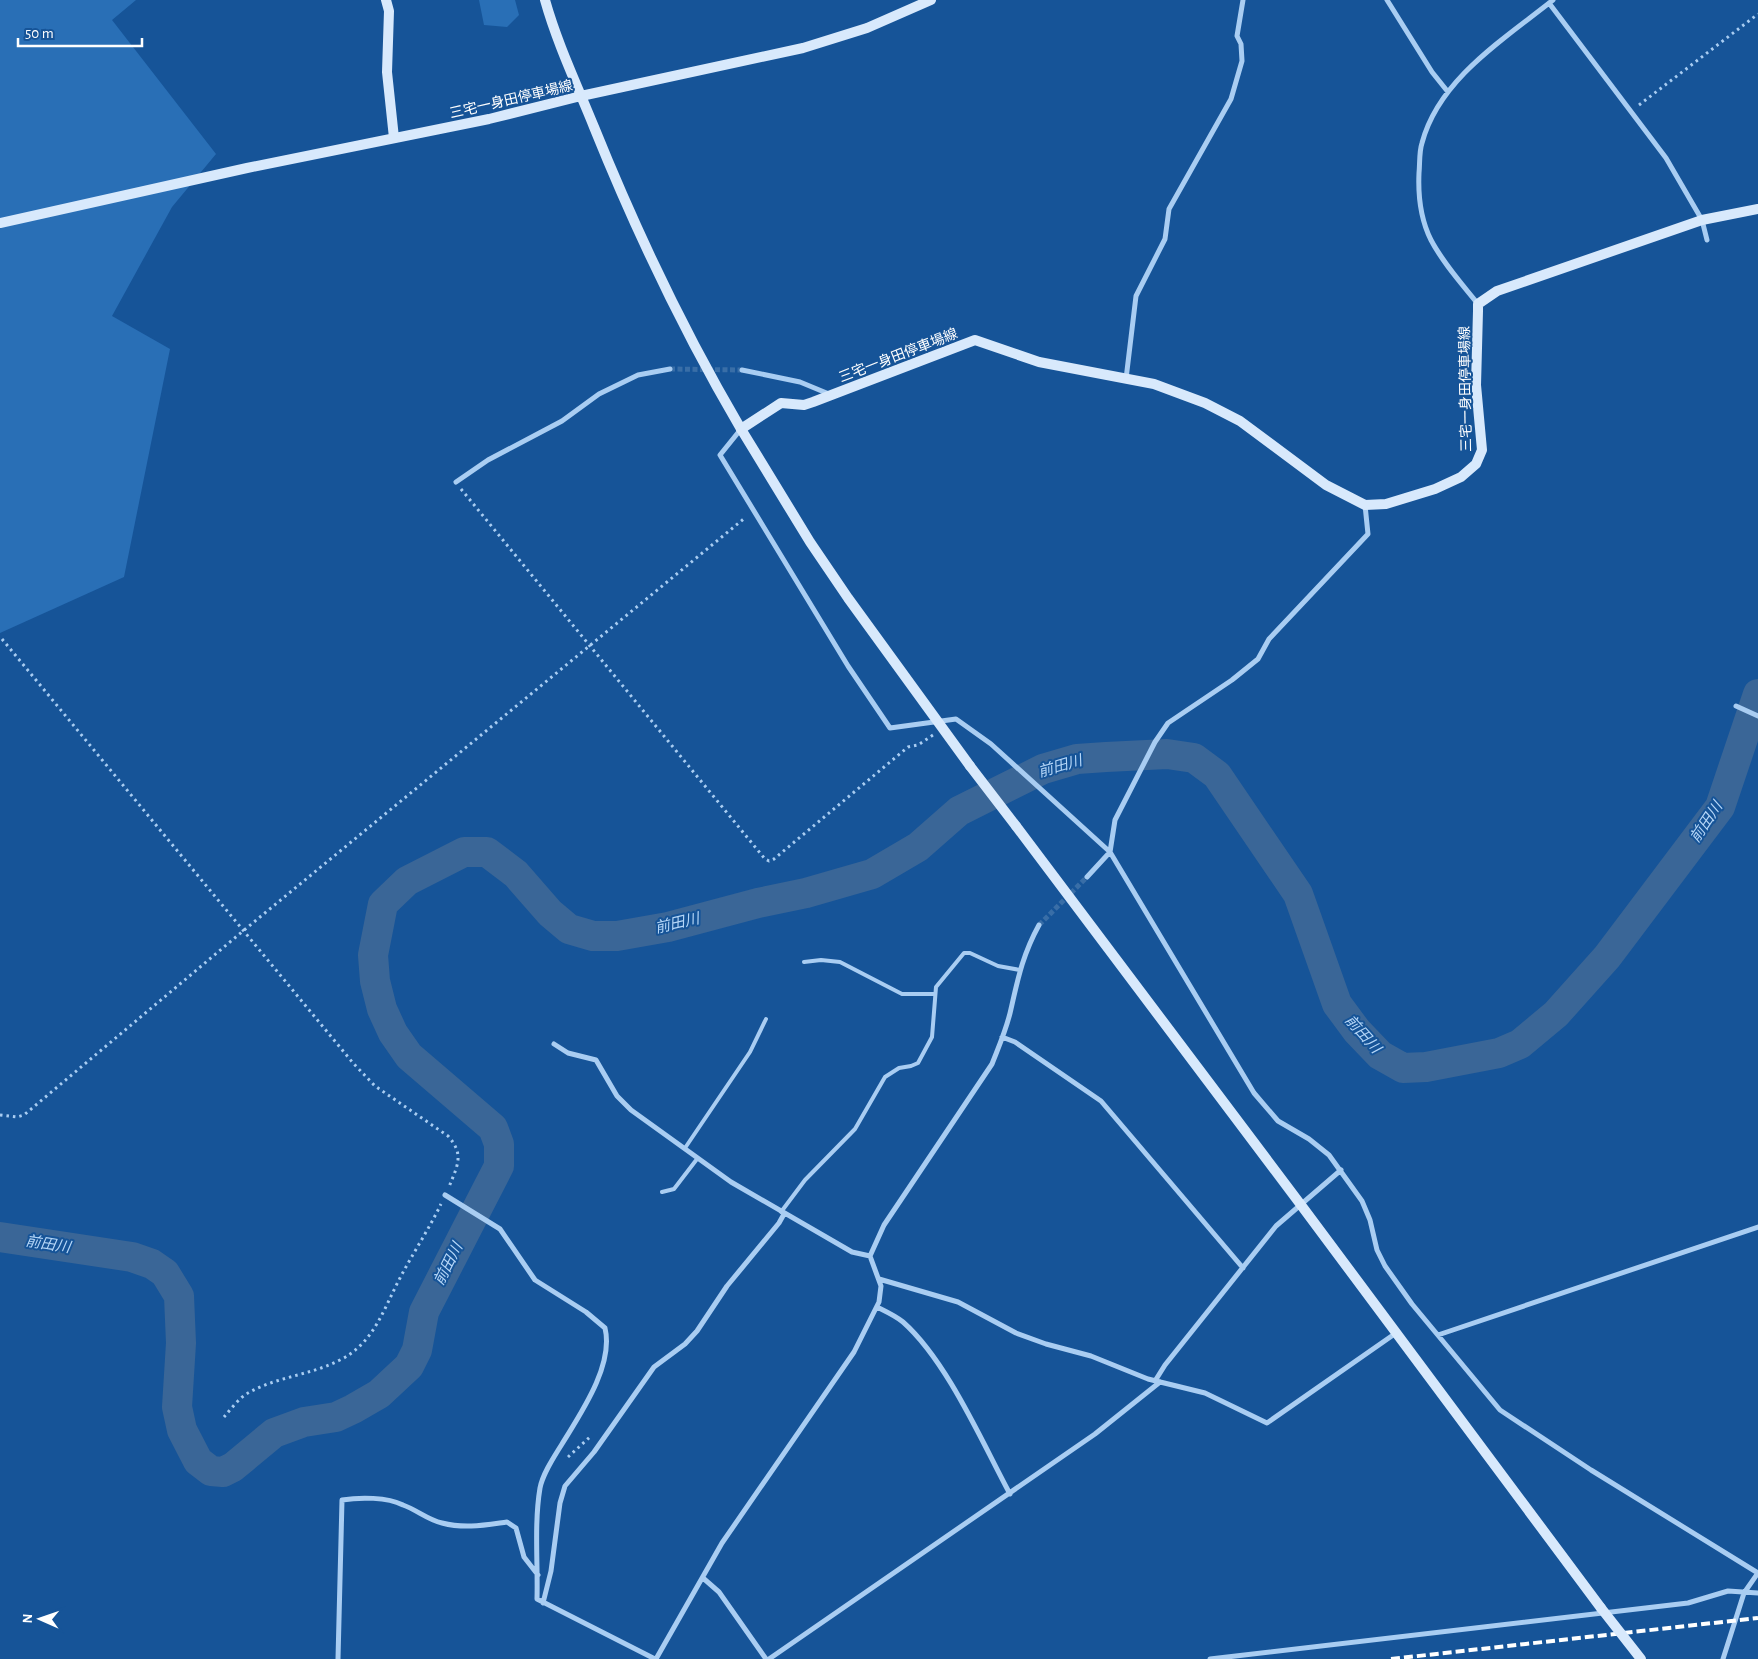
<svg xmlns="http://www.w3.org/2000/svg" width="1758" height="1659" viewBox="0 0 1758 1659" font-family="'Alegreya Sans','Noto Sans JP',sans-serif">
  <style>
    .green { fill: #296fb6 }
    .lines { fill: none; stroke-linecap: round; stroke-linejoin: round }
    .river { stroke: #3a6697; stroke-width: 30 }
    .street-tunnel { stroke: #396ea7; stroke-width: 5; stroke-dasharray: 5 2.5; stroke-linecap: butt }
    .path { stroke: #a9cdf2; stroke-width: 3; stroke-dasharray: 2.5 4; stroke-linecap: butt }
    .lane { stroke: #a9cdf2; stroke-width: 4 }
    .street { stroke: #a9cdf2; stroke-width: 5 }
    .secondary { stroke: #d8e9fc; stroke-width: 10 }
    .rail { stroke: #fff; stroke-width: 4; stroke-dasharray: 9 4; stroke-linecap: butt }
    .secondary-bridge { stroke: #d8e9fc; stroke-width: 10 }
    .labels { text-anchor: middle; stroke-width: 4; stroke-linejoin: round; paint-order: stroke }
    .street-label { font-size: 14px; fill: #fff; stroke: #165498 }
    .water-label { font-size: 15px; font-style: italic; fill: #b6d7f8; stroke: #165498 }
  </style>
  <rect width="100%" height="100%" fill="#165498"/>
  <!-- green -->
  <path class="green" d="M 0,0 L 136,0 L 112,20 L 216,154 L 172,207 L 112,316 L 170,349 L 124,577 L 0,633 Z
    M 479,0 L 515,0 L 519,15 L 507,27 L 484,25 Z"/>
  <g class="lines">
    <!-- river -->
    <path class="river" d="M 0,1237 L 132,1257 L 152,1264 L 165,1273 L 179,1296 L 181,1343 L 177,1407 L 182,1430 L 198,1461 L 211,1471 L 223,1472 L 233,1467 L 274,1433 L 304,1422 L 336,1417 L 353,1409 L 379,1394 L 409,1366 L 417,1350 L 424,1312 L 499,1166 L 499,1144 L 493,1128 L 409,1056 L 393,1033 L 382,1009 L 375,981 L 373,955 L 383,904 L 407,881 L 464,852 L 487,852 L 516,874 L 550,913 L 569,929 L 593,936 L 617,936 L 668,927 L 758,903 L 806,893 L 872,874 L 918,847 L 959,811 L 1043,769 L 1077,759 L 1106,757 L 1167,754 L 1194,758 L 1217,775 L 1298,894 L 1337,1004 L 1357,1031 L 1380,1055 L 1403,1068 L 1426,1067 L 1499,1053 L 1520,1044 L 1556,1014 L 1607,957 L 1720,807 L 1758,694"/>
    <!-- street-tunnel -->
    <path class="street-tunnel" d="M 670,369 L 742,370
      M 1039,925 L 1087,877"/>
    <!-- path -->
    <path class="path" d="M 1639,105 L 1758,14
      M 461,489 L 765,859 L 769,861 L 774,859 L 908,747 L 918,745 L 933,735
      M 2,639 L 353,1063 L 375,1086 L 448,1136 C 465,1155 457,1166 449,1187
      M 0,1115 L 17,1117 L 24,1115 L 243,931 L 746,517
      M 224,1417 C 231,1409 239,1398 248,1393 C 276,1377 310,1375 338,1361 C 374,1344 383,1310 400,1278 C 413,1253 429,1229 441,1204
      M 568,1457 L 591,1436"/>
    <!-- lane -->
    <path class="lane" d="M 804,962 L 821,960 L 840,962 L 902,994 L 935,994
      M 685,1148 L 750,1052 L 766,1019
      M 662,1192 L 674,1189 L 697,1159
      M 781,1212 L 805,1180 L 855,1129 L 885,1077 L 899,1068 L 911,1066 L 918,1063 L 932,1037 L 936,987 L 964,953 L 970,953 L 998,966 L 1020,970"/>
    <!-- street -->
    <path class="street" d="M 1387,0 L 1432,72 L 1448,92
      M 1549,3 L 1666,158 L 1702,220 L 1707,240
      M 1478,304 C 1462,284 1443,263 1431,240 C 1421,220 1418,195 1419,173 C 1420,163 1419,152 1422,143 C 1439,79 1504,39 1553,0
      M 742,370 L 800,382 L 829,394
      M 1126,379 L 1136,296 L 1165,239 L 1169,209 L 1231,99 L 1242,61 L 1241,44 L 1237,36 L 1243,0
      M 741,429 L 720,455 L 848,666 L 890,728 L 956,719 L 991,744 L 1110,852 L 1254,1093 L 1278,1121 L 1309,1139 L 1329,1155 L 1362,1201 L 1370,1220 L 1377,1250 L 1385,1266 L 1412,1304 L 1500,1410 L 1591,1470 L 1758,1573
      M 456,482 L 488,460 L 562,421 L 599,394 L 638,375 L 670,369
      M 1736,706 L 1758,716
      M 1087,877 L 1110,852 L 1115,820 L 1155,742 L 1168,723 L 1232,680 L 1258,659 L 1269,639 L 1368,534 L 1365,505
      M 1002,1037 L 1015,1042 L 1101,1101 L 1243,1268
      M 554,1044 L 568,1053 L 596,1060 L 617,1096 L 631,1110 L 731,1182 L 852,1252 L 870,1256
      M 445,1195 L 500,1229 L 535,1280 L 586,1312 L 605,1328 C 614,1365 581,1413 562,1444 C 554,1457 543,1473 540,1488 C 534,1524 538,1563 537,1599 L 655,1659
      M 879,1279 L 958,1302 L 1016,1333 L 1046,1344 L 1091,1356 L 1148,1379 L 1205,1393 L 1267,1423 L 1396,1333
      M 877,1307 C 885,1311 896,1316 903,1322 C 947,1361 982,1442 1010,1494
      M 1438,1335 L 1758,1227
      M 1155,1381 L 1165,1365 L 1276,1226 L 1341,1170
      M 703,1578 L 719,1592 L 766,1659
      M 543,1603 L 551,1571 L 560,1503 L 565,1486 L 594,1452 L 654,1367 L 685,1344 L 697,1331 L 727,1286 L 779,1223 L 784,1214
      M 338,1659 L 342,1500 C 360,1497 387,1497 403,1505 C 417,1510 428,1520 442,1523 C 465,1529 485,1525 507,1522 L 516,1528 L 524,1557 L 538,1575
      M 656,1659 L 722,1543 L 854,1352 L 879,1302 L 881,1286 L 870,1256 L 884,1225 L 992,1064 C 999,1046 1007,1028 1011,1009 C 1018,978 1023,954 1039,925
      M 769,1659 L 1095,1434 L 1160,1382
      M 1210,1659 L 1688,1603 L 1728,1591 L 1758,1593
      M 1723,1659 L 1744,1593 L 1758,1573"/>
    <!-- secondary -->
    <path class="secondary" d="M 386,0 L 389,11 L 387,72 L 394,138
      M 545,0 C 557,43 577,85 594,127 C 636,231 684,332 741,429 L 781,403 L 804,405 L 813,402 L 975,340 L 1039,362 L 1154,384 L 1205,403 L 1240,421 L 1326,485 L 1365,505 L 1386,504 L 1435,489 L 1461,477 L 1476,464 L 1482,450 L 1476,385 L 1478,311 L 1478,304 L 1497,291 L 1702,220 L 1758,209
      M 0,223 L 247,168 L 489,119 L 581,96 L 803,48 L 867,28 L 931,0
      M 970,766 L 1016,826
      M 1301,1205 L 1601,1608"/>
    <!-- rail -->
    <path class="rail" d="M 1391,1659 L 1758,1618"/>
    <!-- secondary-bridge -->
    <path class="secondary-bridge" d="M 741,429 L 810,542 L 848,598 L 970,766
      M 1016,826 L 1301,1205
      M 1601,1608 L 1641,1659"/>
  </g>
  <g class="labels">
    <!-- street labels -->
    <g class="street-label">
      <text transform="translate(511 99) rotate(-13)" y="5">三宅一身田停車場線</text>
      <text transform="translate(898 355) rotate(-21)" y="5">三宅一身田停車場線</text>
      <text transform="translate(1465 389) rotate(-91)" y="5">三宅一身田停車場線</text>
    </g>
    <!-- water labels -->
    <g class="water-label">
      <text transform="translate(1060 766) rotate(-16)" y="5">前田川</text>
      <text transform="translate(1706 822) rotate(-56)" y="5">前田川</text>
      <text transform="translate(677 923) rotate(-13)" y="5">前田川</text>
      <text transform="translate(1363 1034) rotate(48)" y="5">前田川</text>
      <text transform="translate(48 1244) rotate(9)" y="5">前田川</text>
      <text transform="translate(448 1264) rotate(-63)" y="5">前田川</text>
    </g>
  </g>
  <!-- north arrow -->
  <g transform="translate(40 1619) rotate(272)" stroke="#165498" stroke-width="4" paint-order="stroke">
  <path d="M0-4L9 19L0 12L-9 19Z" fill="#ffffff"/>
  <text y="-8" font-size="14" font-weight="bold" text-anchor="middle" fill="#ffffff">N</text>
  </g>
  <!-- scale -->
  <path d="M18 38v8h124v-8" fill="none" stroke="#ffffff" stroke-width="2.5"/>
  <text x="25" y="38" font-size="15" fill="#ffffff" stroke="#165498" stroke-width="4" paint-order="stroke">50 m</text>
</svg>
